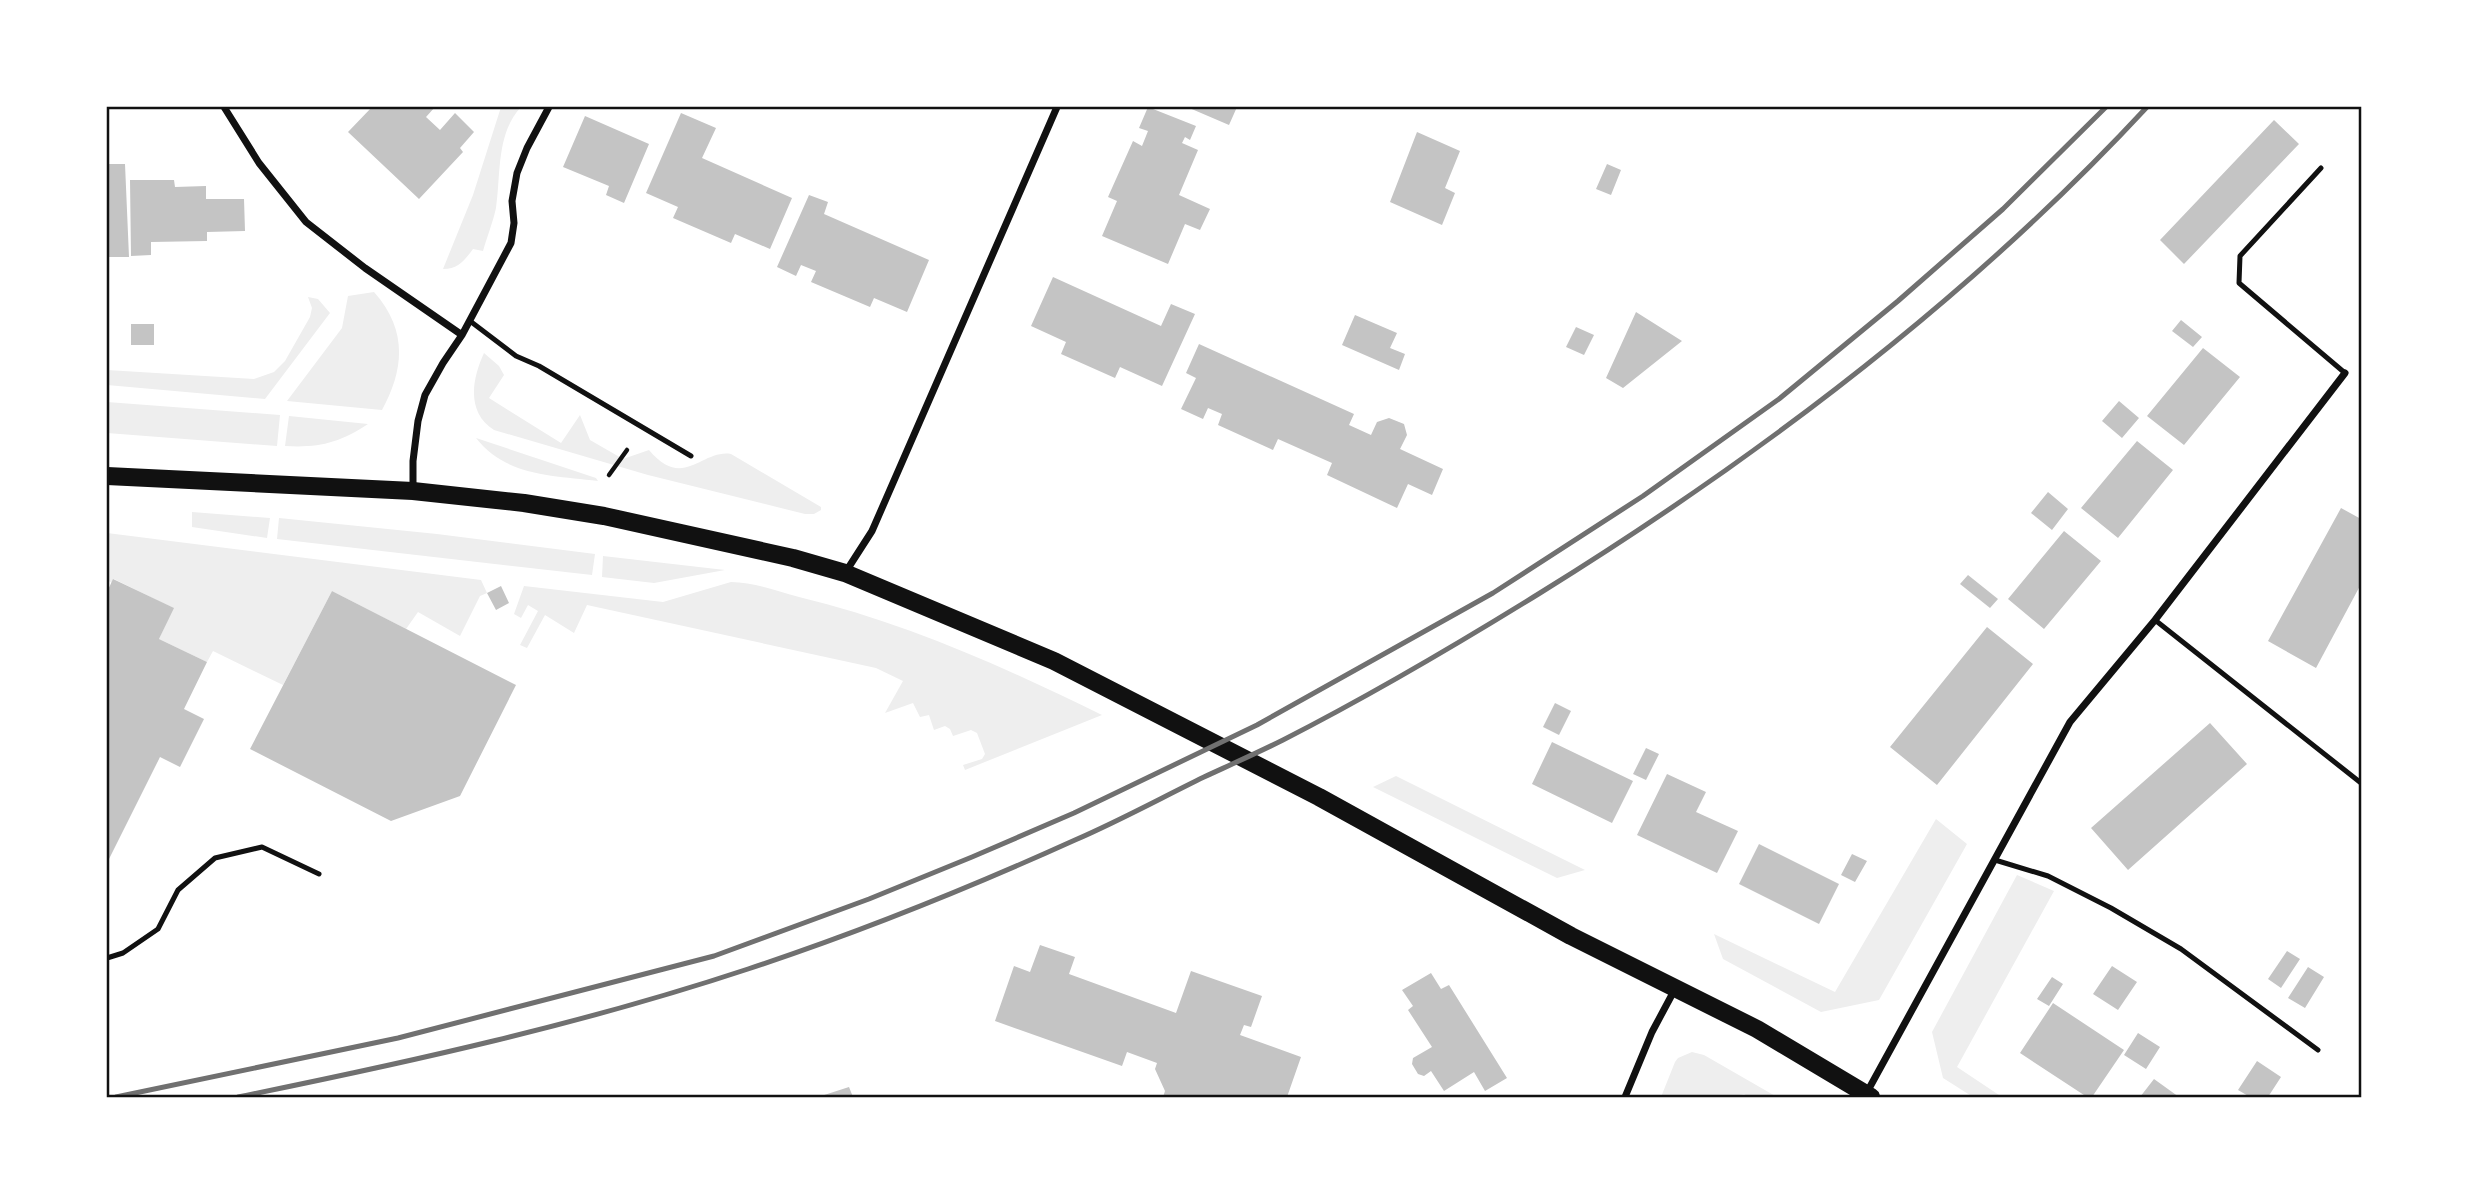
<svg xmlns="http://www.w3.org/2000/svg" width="2468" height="1204" viewBox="0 0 2468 1204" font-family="Arial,sans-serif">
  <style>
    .green { fill: #eee }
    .building { fill: #c4c4c4 }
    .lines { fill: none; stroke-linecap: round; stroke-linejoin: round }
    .path { stroke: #111; stroke-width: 4.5 }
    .service { stroke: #111; stroke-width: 5 }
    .minor { stroke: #111; stroke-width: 7 }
    .primary { stroke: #111; stroke-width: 18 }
    .rail { stroke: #707070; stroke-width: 5 }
    .neatline { fill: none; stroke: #111; stroke-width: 2.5 }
  </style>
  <rect width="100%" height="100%" fill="#fff"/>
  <!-- green -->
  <path class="green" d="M 501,107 L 521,107 C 496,134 501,174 496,208 C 493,222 487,237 483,251 L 473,249 C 464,261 458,269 443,269 L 473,195 Z
    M 374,292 C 407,329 405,368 382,410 L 287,401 L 342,328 L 348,296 Z
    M 308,297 L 318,299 L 330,313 L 265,399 L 107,385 L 107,370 L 254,379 L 274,372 L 285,361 L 310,317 L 312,308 Z
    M 484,353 L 499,366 L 504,375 L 489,398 L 561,443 L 580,415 L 590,440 L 623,459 L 649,450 C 683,491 702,449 731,454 L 821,507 L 821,510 L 814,514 L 805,514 L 648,475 L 494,430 C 466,412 472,379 484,353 Z
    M 107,402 L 280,415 L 277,446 L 107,433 Z
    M 289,416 L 368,424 C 339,443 319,448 285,446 Z
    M 476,438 L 596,478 L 598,481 C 552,475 507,477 476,438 Z
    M 192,512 L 270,518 L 267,538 L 192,527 Z
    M 279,518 L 437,534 L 595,554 L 592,575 L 277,539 Z
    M 107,533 L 481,580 L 487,593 L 480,596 L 460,636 L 418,612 L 406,629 L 332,591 L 283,685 L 213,651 L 207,662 L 159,639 L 173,608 L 114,579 L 112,583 L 107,580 Z
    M 603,556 L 725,570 L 654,583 L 602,577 Z
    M 731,582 C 753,582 777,591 799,597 C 904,622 1004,667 1102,715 L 965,770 L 963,765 L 982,759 L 985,754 L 977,733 L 971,730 L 953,736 L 950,729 L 945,726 L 934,730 L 929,715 L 920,717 L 913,703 L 885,713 L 903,681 L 876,668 L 587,605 L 574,633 L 545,615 L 527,648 L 520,645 L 538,611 L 528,605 L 521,618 L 514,614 L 524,586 L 663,602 Z
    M 1396,776 L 1585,870 L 1557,878 L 1373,787 Z
    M 1936,819 L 1967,844 L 1879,1000 L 1821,1012 L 1723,959 L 1714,934 L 1835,992 Z
    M 2017,875 L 2054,891 L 1957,1067 L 2002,1097 L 1973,1097 L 1943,1078 L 1932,1032 Z
    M 1692,1052 L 1704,1055 L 1777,1097 L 1750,1097 L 1744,1094 L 1729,1097 L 1661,1097 L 1675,1062 L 1678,1058 Z"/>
  <!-- building -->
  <path class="building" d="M 372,107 L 435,107 L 426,117 L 440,130 L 455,113 L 474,132 L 460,148 L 463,152 L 419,199 L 348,132 Z
    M 1148,107 L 1196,126 L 1190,140 L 1185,137 L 1182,143 L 1198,150 L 1179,195 L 1210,209 L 1200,230 L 1185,224 L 1168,264 L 1102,236 L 1117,201 L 1108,197 L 1133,141 L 1142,146 L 1148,131 L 1139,128 Z
    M 1187,107 L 1237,107 L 1229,125 Z
    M 681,113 L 716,128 L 702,158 L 792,198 L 770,249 L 735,234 L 731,243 L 673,218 L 678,207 L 646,193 Z
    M 585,116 L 649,144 L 624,203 L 606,195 L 609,186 L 563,167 Z
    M 2274,120 L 2299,144 L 2184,264 L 2160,240 Z
    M 1417,132 L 1460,151 L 1445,188 L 1455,193 L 1442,225 L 1390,202 Z
    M 107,164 L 125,164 L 129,257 L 107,257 Z
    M 1607,164 L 1621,170 L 1611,195 L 1596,189 Z
    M 130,180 L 174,180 L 175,187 L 206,186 L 206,199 L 244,199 L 245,231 L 207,232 L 207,241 L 151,242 L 151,255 L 131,256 Z
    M 809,195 L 828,202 L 824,214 L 929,260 L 907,312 L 874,298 L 870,307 L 811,282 L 816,271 L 801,265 L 796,276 L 777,267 Z
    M 1053,277 L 1161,326 L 1171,304 L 1195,314 L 1162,386 L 1120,367 L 1115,378 L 1061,354 L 1066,342 L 1031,326 Z
    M 1636,312 L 1682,341 L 1623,388 L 1606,378 Z
    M 1355,315 L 1397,333 L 1390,348 L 1405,354 L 1399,370 L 1342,345 Z
    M 2181,320 L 2202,337 L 2193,347 L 2172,331 Z
    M 131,324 L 154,324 L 154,345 L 131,345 Z
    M 1576,327 L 1594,335 L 1584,355 L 1566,347 Z
    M 1199,344 L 1354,414 L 1349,425 L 1371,435 L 1377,422 L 1389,418 L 1404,424 L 1407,435 L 1400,449 L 1443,469 L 1432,495 L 1408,484 L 1397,508 L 1327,475 L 1332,463 L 1278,439 L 1273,450 L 1218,425 L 1222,414 L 1208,408 L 1203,419 L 1181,409 L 1196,378 L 1186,373 Z
    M 2203,348 L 2240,377 L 2184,445 L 2147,416 Z
    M 2119,401 L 2139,418 L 2122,438 L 2102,421 Z
    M 2137,441 L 2173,470 L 2118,538 L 2081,508 Z
    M 2048,492 L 2068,509 L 2052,530 L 2031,513 Z
    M 2341,508 L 2361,519 L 2361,584 L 2316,668 L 2268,641 Z
    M 2064,531 L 2101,561 L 2044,629 L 2008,599 Z
    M 1968,575 L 1998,599 L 1990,608 L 1960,584 Z
    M 113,579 L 174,608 L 159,639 L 207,662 L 184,709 L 204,719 L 180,767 L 160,757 L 107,863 L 107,592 Z
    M 501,586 L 509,603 L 496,610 L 487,593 Z
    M 332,591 L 516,685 L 460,796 L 391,821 L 250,749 Z
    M 1987,627 L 2033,664 L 1937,785 L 1890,747 Z
    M 1555,703 L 1571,711 L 1559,735 L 1543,727 Z
    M 2210,723 L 2247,764 L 2128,870 L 2091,828 Z
    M 1552,742 L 1633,781 L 1612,823 L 1532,784 Z
    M 1646,748 L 1659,754 L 1646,780 L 1633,774 Z
    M 1667,774 L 1706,792 L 1696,812 L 1738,831 L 1717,873 L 1637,835 Z
    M 1759,844 L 1839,884 L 1819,924 L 1739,884 Z
    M 1852,854 L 1867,861 L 1855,882 L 1841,875 Z
    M 1040,945 L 1075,957 L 1069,974 L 1176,1013 L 1191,971 L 1262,996 L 1251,1027 L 1244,1025 L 1240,1035 L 1301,1057 L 1287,1097 L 1163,1097 L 1165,1091 L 1155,1069 L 1157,1063 L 1127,1052 L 1122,1066 L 995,1021 L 1014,966 L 1030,972 Z
    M 2287,951 L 2300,959 L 2281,988 L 2268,979 Z
    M 2112,966 L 2137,982 L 2118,1010 L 2093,994 Z
    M 2308,967 L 2324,977 L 2305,1008 L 2288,998 Z
    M 1431,973 L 1441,989 L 1449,985 L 1507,1078 L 1485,1091 L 1474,1072 L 1444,1091 L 1431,1071 L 1424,1076 L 1418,1074 L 1412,1064 L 1413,1058 L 1432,1047 L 1408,1010 L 1413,1006 L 1402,990 Z
    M 2052,977 L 2063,984 L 2049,1006 L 2037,999 Z
    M 2053,1003 L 2124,1050 L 2092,1097 L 2087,1097 L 2020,1053 Z
    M 2138,1033 L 2160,1047 L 2146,1069 L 2124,1055 Z
    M 2257,1061 L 2281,1077 L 2268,1097 L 2250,1097 L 2238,1090 Z
    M 2154,1079 L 2179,1097 L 2140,1097 Z
    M 849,1087 L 853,1097 L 818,1097 Z"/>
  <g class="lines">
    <!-- path -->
    <path class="path" d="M 609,475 L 627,450"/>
    <!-- service -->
    <path class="service" d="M 2321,168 L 2240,256 L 2239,283 L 2345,373
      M 470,321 L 516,356 L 539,366 L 691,456
      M 2155,620 L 2361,783
      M 1995,860 L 2048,876 L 2111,908 L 2181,949 L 2318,1050
      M 107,958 L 123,953 L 158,929 L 178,890 L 215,858 L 262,847 L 319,874"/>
    <!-- minor -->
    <path class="minor" d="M 224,107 L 259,163 L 306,222 L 365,268 L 462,335
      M 413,490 L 413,461 L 418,421 L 425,395 L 443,363 L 462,335 L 511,243 L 514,223 L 512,201 L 517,173 L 527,148 L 549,107
      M 845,573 L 872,531 L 1057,107
      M 1866,1094 L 2070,722 L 2155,620 L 2345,373
      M 1625,1097 L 1652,1032 L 1675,989"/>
    <!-- primary -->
    <path class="primary" d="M 107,476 L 413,491 L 524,503 L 604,516 L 793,558 L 845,573 L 1054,661 L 1319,797 L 1571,936 L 1757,1029 L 1871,1097"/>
    <!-- rail -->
    <path class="rail" d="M 116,1097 L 398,1038 L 714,956 L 869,899 L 972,857 L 1074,813 L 1257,725 L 1493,593 L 1643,496 L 1779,399 L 1898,301 L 2003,209 L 2106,107
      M 238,1097 C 410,1062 582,1024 748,969 C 860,932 969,888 1075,840 C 1119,821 1161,798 1204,777 C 1230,765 1257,753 1283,740 C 1371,695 1456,645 1540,593 C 1761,456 1970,298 2147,107"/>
  </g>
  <!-- border -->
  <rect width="2468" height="1204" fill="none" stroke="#ffffff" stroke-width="217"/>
  <rect x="108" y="108" width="2252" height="988" class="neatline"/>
</svg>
